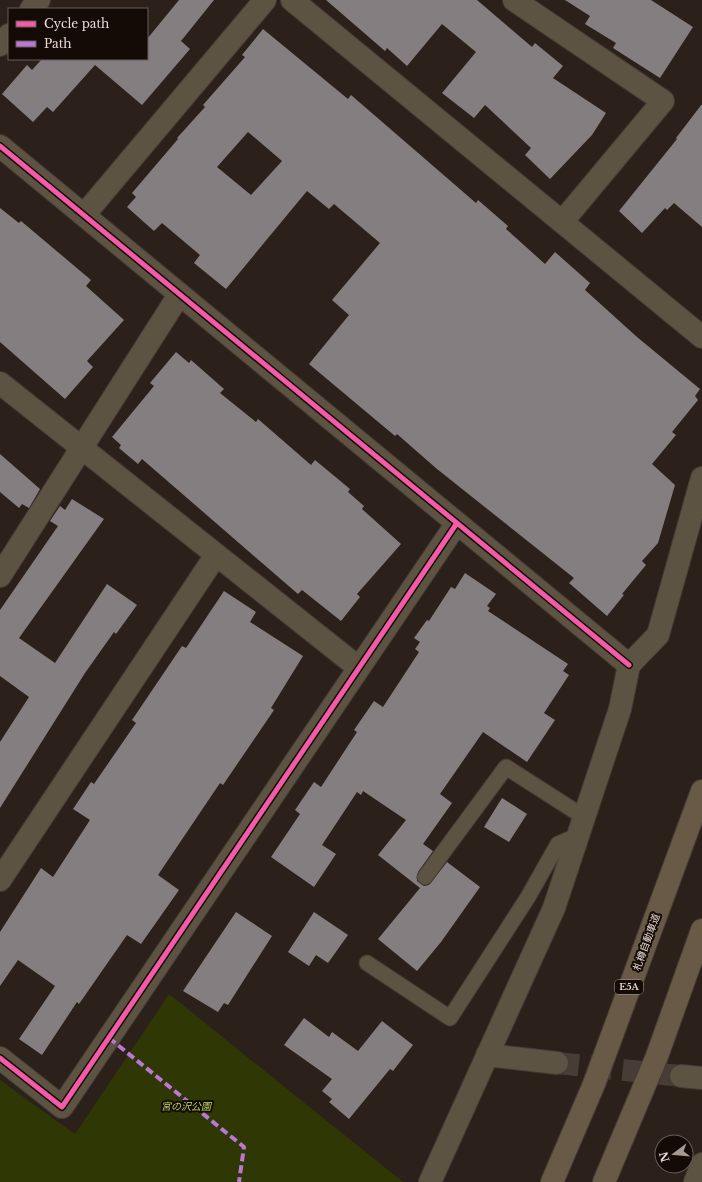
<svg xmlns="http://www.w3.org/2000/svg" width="702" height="1182" viewBox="0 0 702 1182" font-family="'Libre Baskerville','Noto Sans JP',serif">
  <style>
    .green { fill: #2f3705 }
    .building { fill: #857e80; fill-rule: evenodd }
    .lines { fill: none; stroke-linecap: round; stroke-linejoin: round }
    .street-tunnel { stroke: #483c36; stroke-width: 22; stroke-dasharray: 22 11; stroke-linecap: butt }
    .lane-casing { stroke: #453b35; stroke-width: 17 }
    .street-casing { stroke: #453b35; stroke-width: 24 }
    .highway-casing { stroke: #453b35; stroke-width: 24 }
    .lane { stroke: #5d5342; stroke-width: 15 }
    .street { stroke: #5d5342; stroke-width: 22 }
    .highway { stroke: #685a46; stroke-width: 22 }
    .quiet { stroke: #ba77d6; stroke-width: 4; stroke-dasharray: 8 4; stroke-linecap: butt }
    .cycleway-casing { stroke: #140a06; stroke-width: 8 }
    .cycleway { stroke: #f35aa7; stroke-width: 5 }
    .labels { text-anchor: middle; stroke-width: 4; stroke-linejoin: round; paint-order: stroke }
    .shield { fill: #140a06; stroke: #a99b95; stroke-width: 1 }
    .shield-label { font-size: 9px; font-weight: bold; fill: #e9d9d2 }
    .street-label { font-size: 10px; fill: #e9d9d2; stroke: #140a06 }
    .park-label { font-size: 10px; font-style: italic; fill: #b6d55a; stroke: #140a06 }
  </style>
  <rect width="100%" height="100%" fill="#2c201a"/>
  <!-- green -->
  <path class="green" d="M 169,994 L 403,1182 L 0,1182 L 0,1080 L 75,1134 Z"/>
  <!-- building -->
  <path class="building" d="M 179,0 L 214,0 L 181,41 L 190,49 L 142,105 L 95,65 L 53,112 L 47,107 L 33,122 L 2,94 L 27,65 L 32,70 L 42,59 L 147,59 L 147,39 Z
    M 326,0 L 477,0 L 532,47 L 535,43 L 563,66 L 553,78 L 606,113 L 592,135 L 550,179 L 525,155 L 531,148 L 485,105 L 474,118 L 442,93 L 476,52 L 442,24 L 407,66 L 387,48 L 385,51 Z
    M 565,0 L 651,0 L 693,27 L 660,78 L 613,48 L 616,43 L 585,24 L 590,16 Z
    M 263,29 L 348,99 L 351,95 L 476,203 L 478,200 L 508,226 L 506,229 L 545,264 L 555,252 L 590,283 L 585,290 L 637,337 L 700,389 L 695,396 L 698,400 L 672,432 L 676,435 L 652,464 L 675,485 L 658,543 L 642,561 L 646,565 L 622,594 L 624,595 L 607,616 L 569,583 L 574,578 L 437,469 L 397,434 L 395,436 L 309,364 L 349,315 L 332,300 L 380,243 L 334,204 L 329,209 L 307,191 L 226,289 L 194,263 L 200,255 L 162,223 L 154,231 L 127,207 L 136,197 L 132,193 L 178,139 L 177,138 L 205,107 L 203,105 L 245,57 L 242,55 ZM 248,132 L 282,161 L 251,195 L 217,167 Z
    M 702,104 L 702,227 L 674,203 L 667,210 L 665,208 L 642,233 L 619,211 L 677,139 L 676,138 Z
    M 0,208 L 19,223 L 21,221 L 91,280 L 86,286 L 124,320 L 87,361 L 93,367 L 65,399 L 0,342 Z
    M 176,352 L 189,363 L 191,360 L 224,389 L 220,393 L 256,422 L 258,419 L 311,465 L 315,460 L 350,489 L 348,492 L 364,506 L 362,509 L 401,544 L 357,594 L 360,597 L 341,621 L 302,590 L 298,594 L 142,459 L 138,464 L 119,448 L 121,445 L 112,437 L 154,386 L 150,383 Z
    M 0,454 L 40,489 L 29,508 L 22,504 L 19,508 L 0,492 Z
    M 72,499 L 104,519 L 19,638 L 55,663 L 107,584 L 137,605 L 116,634 L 114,632 L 85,673 L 0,808 L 0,742 L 29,697 L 0,676 L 0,610 L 58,526 L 50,521 L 60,506 L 65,510 Z
    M 465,573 L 496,594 L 487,606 L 490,608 L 488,611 L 568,664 L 563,671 L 569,675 L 544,713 L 555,720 L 527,762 L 483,732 L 440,794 L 452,803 L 423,844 L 433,851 L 418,872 L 417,881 L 424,886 L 429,885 L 447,862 L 480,887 L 441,942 L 417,971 L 378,939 L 420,888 L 378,855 L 406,820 L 363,791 L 361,795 L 357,792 L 322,845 L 336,854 L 314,887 L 271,857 L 300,814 L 295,810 L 314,782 L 321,787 L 357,732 L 354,730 L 374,701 L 383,707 L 419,652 L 415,649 L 420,642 L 414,638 L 427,620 L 429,621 L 451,587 L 455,589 Z
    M 224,591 L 256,612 L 250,622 L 303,656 L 271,708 L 274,710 L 223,785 L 220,783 L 158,875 L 179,890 L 141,944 L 127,935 L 79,1004 L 77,1002 L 42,1055 L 19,1039 L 55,986 L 18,960 L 0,986 L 0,932 L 41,868 L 53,877 L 90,820 L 73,809 L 91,782 L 94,784 L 136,723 L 132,720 L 182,646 L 186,648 Z
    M 502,798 L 527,814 L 509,842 L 484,827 Z
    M 236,912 L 272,936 L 228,1005 L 224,1003 L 218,1012 L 183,991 Z
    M 314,912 L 348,935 L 328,963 L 316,955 L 309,966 L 288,952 Z
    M 304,1018 L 329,1037 L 332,1032 L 358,1051 L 382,1021 L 413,1045 L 393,1071 L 390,1069 L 349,1119 L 329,1102 L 332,1099 L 322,1091 L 332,1079 L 284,1045 Z"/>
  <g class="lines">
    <!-- street-tunnel -->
    <path class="street-tunnel" d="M 557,1063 L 681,1076"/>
    <defs>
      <path id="lane" d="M 425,877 L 506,767 L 584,817
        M 367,963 L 450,1018 L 528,897 L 558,844 L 579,835"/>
      <path id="street" d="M 292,0 L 702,337
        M 514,0 L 663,101 L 562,222
        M 31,9 L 39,0
        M 0,45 L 9,35
        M 0,146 L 629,665
        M 84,215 L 265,0
        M 0,383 L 359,668
        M 0,576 L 179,295
        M 0,880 L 216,555
        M 487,1055 L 557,1063
        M 0,1058 L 62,1107 L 457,523
        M 681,1076 L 702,1078
        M 430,1182 L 554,908 L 620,709 L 629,665 L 658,635 L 702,478
        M 695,1182 L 702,1164"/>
      <path id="highway" d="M 552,1182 L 594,1084 L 702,791
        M 604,1182 L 657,1056 L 702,930"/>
    </defs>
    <!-- lane casing -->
    <use href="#lane" class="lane-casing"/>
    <!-- street casing -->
    <use href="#street" class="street-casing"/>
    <!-- highway casing -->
    <use href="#highway" class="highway-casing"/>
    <!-- lane -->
    <use href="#lane" class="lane"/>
    <!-- street -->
    <use href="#street" class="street"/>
    <!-- highway -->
    <use href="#highway" class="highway"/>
    <!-- quiet -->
    <path class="quiet" d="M 109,1038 L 244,1147 L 239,1182"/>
    <defs>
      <path id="cycleway" d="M 0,146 L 629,665
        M 0,1058 L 62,1107 L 457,523"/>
    </defs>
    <!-- cycleway casing -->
    <use href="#cycleway" class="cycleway-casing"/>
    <!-- cycleway -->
    <use href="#cycleway" class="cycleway"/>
  </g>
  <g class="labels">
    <!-- shield labels -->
    <rect class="shield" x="615" y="980" width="28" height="14" rx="3"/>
    <g class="shield-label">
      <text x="629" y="990">E5A</text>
    </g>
    <!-- street labels -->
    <g class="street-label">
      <text transform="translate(646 942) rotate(-70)" y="4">札樽自動車道</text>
    </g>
    <!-- park labels -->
    <g class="park-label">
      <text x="186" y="1110">宮の沢公園</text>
    </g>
  </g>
  <!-- legend -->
  <rect x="8" y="8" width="140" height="52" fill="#140a06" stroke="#695d58"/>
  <rect x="16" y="21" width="20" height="6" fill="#f35aa7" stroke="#695d58"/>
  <text x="44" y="28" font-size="12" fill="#e9d9d2">Cycle path</text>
  <rect x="16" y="41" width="20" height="6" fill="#ba77d6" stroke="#695d58"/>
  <text x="44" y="48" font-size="12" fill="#e9d9d2">Path</text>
  <!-- north arrow -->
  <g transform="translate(674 1154) rotate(254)"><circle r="19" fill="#140a06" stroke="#695d58"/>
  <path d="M0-3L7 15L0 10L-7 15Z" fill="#a79892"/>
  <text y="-6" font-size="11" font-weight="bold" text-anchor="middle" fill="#e9d9d2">N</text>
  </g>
</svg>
